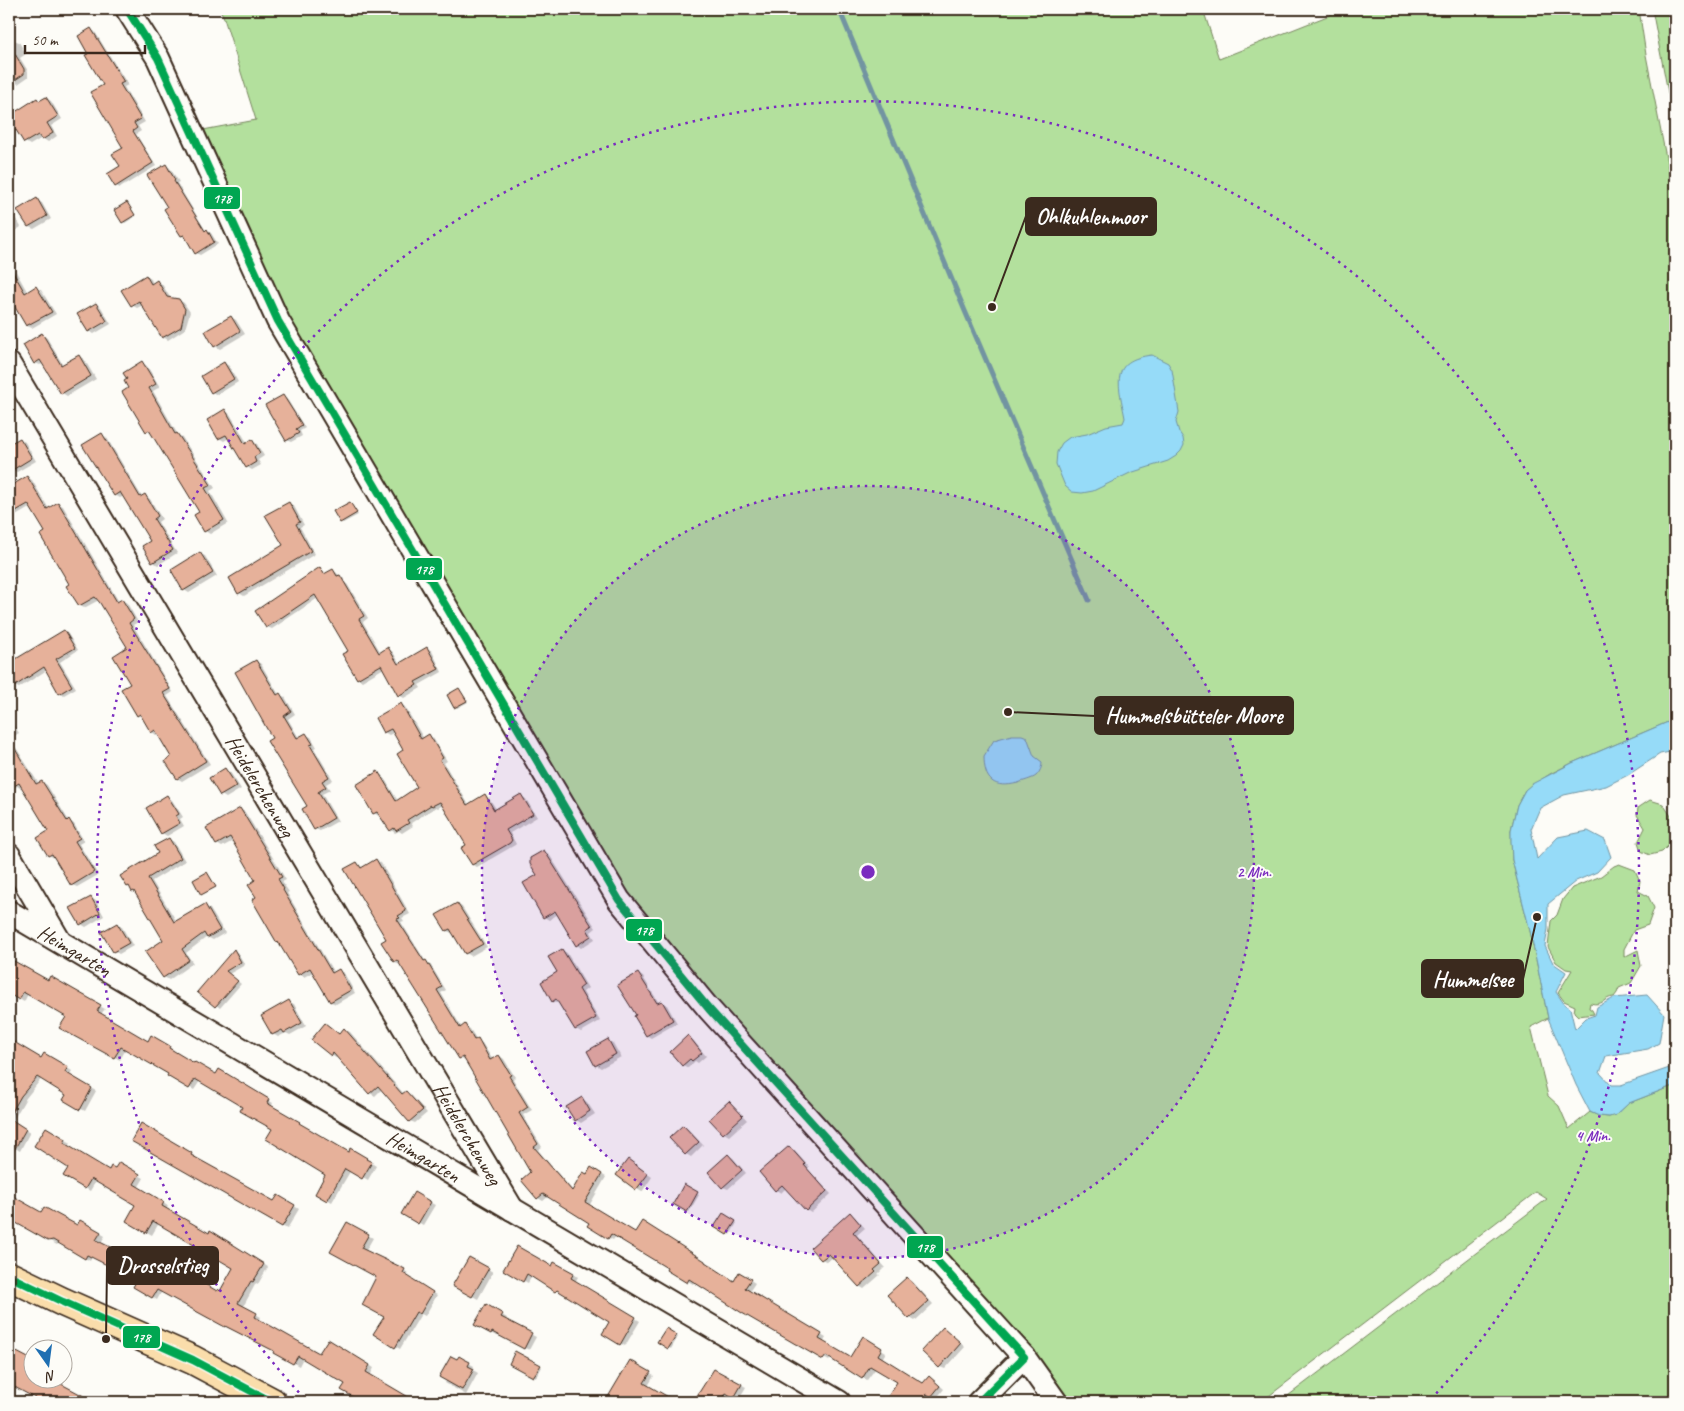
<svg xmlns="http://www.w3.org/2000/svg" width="1684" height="1411" viewBox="0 0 1684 1411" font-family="Caveat,sans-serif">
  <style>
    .green { fill: #b3e09d; stroke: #77855e }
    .water { fill: #96dbf8; stroke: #7294a1 }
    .shadow { fill: #0003 }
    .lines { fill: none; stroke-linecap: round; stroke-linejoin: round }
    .stream { stroke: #7294a1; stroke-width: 5 }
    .building { fill: #e6b19a; stroke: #3b2a1e }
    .minor-casing { stroke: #3b2a1e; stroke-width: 26 }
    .major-casing { stroke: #3b2a1e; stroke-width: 31 }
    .minor { stroke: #fdfcf7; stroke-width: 22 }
    .major { stroke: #faddab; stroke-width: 28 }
    .bus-1-casing { stroke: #fdfcf7; stroke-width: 11 }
    .bus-1 { stroke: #00a651; stroke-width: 8 }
    .ring { fill: none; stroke: #7b2cbf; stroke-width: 2.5; stroke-dasharray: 2.5 5 }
    .labels { text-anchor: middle; stroke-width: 4; stroke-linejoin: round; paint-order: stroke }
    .street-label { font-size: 21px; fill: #3b2a1e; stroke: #fdfcf7 }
    .centre { fill: #7b2cbf; stroke: #fdfcf7; stroke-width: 2.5 }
    .ring-label { font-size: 15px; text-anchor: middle; font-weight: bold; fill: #7b2cbf; stroke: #fdfcf7; stroke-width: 4; stroke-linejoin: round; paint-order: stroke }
    .leader { fill: none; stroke: #3b2a1e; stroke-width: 2 }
    .callout-dot { fill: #3b2a1e; stroke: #fdfcf7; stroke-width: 2 }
    .callout { fill: #3b2a1e; stroke: #3b2a1e; stroke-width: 2 }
    .callout-label { font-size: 22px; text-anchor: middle; font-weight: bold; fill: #fff }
    .line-badge { stroke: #fdfcf7; stroke-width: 2 }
    .badge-label { font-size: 14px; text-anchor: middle; font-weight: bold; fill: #fff }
  </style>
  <rect width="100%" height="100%" fill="#fdfcf7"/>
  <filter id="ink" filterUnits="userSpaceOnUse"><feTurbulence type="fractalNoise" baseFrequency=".02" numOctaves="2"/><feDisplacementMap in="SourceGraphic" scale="10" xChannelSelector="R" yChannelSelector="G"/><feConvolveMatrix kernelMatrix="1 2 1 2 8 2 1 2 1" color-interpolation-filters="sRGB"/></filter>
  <g filter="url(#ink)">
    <!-- green -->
    <path class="green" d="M 219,9 L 1203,9 L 1219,59 L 1345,9 L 1639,9 L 1646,55 L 1675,204 L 1675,719 L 1572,763 L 1550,774 L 1525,790 L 1517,805 L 1511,830 L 1512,860 L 1531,935 L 1548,1018 L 1531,1027 L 1548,1096 L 1559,1106 L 1569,1129 L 1590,1112 L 1599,1116 L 1609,1117 L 1616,1115 L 1629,1103 L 1675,1085 L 1675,1402 L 1280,1402 L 1547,1199 L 1536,1192 L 1261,1402 L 1066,1402 L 686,969 L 628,897 L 466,617 L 285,318 L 203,130 L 256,120 L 223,15 Z
      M 1652,9 L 1675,9 L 1675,129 Z
      M 1650,800 L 1663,804 L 1671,816 L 1669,845 L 1662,852 L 1650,855 L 1641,851 L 1638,842 L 1645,828 L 1637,815 L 1638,808 Z
      M 1619,864 L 1635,870 L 1640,881 L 1638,891 L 1648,896 L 1654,908 L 1648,925 L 1634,930 L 1624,949 L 1624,957 L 1638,950 L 1641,966 L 1631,983 L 1619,988 L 1617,993 L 1614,997 C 1604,997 1603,1007 1590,1003 L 1589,1008 L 1592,1010 L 1594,1014 L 1578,1016 L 1574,1012 L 1575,1006 L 1564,1001 L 1558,993 L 1572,970 L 1566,969 L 1556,962 L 1548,947 L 1551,921 L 1557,915 L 1563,899 L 1572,888 L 1601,876 L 1614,866 Z"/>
    <!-- water -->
    <path class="water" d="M 1152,355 L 1168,363 L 1172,370 L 1179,412 L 1176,422 L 1179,432 L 1183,438 L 1184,445 L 1181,451 L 1176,456 L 1168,461 L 1130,473 L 1093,491 L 1082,493 L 1072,492 L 1065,486 L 1056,464 L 1057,452 L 1062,443 L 1070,437 L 1087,434 L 1106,426 L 1123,423 L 1125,418 C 1119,386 1108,360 1152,355 Z
      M 1675,719 L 1675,751 L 1660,754 L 1628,775 L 1606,786 L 1564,795 L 1540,808 L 1531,829 L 1537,859 L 1558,837 L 1588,831 L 1605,840 L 1611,857 L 1597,872 L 1576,881 L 1548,904 L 1548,929 L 1545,946 L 1553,963 L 1566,972 L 1556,992 L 1565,1005 L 1570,1008 L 1575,1029 L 1586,1018 L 1595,1015 L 1597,1007 L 1614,998 L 1647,995 L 1664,1014 L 1659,1043 L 1648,1049 L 1606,1056 L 1600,1073 L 1611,1085 L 1621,1085 L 1675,1066 L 1675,1085 L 1629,1103 L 1616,1115 L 1609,1117 L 1599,1116 L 1590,1112 L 1576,1085 L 1548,1018 L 1531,935 L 1512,860 L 1511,841 L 1511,830 L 1517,805 L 1525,790 L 1532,784 L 1572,763 Z
      M 1012,735 L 1022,735 L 1027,737 L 1034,756 L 1042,762 C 1042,767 1040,772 1036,776 C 1032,779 1023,781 1018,783 C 994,789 984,781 984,756 L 994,740 Z"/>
    <!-- shadow -->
    <path class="shadow" d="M 91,29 L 95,32 L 128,85 L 124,87 L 145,122 L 138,126 L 141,131 L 136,134 L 156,166 L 120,188 L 116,186 L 124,148 L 104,85 L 90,54 Z
      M 14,40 L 19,42 L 26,54 L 20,58 L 28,71 L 28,77 L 18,84 L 13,81 L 9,75 L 9,42 Z
      M 46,98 L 51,101 L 62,119 L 51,126 L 57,136 L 48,142 L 42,138 L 30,145 L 25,142 L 37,100 L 41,102 Z
      M 166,165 L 170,168 L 179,182 L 177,183 L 206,231 L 211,233 L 218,244 L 200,255 L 196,253 L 186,238 L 182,236 L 169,208 Z
      M 37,200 L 42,203 L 51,219 L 34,229 L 29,227 Z
      M 127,204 L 136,216 L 125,223 L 123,222 Z
      M 9,208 L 21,227 L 9,235 Z
      M 9,259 L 28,293 L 36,288 L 41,290 L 56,314 L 32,328 L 27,326 L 9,295 Z
      M 146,276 L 151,279 L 153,284 L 157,281 L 162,284 L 171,299 L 179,300 L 184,303 L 190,312 L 185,329 L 168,340 L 163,337 L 143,305 L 137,308 L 132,305 L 123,290 Z
      M 96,304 L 101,307 L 111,324 L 94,334 L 89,331 L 79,314 Z
      M 231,317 L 236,320 L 245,334 L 220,349 L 215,346 Z
      M 42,335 L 47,338 L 63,365 L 79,356 L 84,359 L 96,379 L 67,396 L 62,393 L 44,363 L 40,365 L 35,363 Z
      M 142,363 L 147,366 L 160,387 L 153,391 L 178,435 L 182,437 L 215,488 L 210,491 L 228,523 L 210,534 L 205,531 L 201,512 L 152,434 L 147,431 L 130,389 Z
      M 224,363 L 229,366 L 238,382 L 217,395 L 212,392 Z
      M 283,397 L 287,399 L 305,428 L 300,431 L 302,436 L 291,442 L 286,440 Z
      M 225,411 L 230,414 L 248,444 L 252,441 L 257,444 L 264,456 L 258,460 L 261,465 L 252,470 L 247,467 L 229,438 L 224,441 L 219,438 Z
      M 102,435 L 107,438 L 142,497 L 145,496 L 150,499 L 162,519 L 158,522 L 177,553 L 158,565 L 153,562 L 151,542 L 124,496 L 120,498 L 115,495 Z
      M 20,439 L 25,442 L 36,461 L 17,472 L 12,470 L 9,465 L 9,446 Z
      M 27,477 L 32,480 L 49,509 L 58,504 L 63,506 L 119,602 L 122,600 L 127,603 L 138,622 L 133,625 L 173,692 L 167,696 L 210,764 L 182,781 L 177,778 L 172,758 L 158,734 L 156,735 L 152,732 L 143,718 L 138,715 L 132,684 L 128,647 L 99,600 L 84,608 L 80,606 L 47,533 L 31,507 L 9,520 L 9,488 Z
      M 289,503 L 294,506 L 304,525 L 300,527 L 315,554 L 244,596 L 239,593 L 284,545 Z
      M 350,503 L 358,515 L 343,523 L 341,522 Z
      M 200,554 L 205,556 L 217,576 L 189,593 L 184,590 Z
      M 320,568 L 326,574 L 333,570 L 344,579 L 368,618 L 363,622 L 381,653 L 388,649 L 393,652 L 400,664 L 427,648 L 432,651 L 442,672 L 419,685 L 421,688 L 404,698 L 399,695 L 384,668 L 362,681 L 358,678 L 349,651 L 318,598 L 272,629 L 267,627 Z
      M 64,631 L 68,634 L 78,650 L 60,662 L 76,688 L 64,695 L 60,693 L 47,670 L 19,688 L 14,686 L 9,678 L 9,665 Z
      M 256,661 L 261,664 L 279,695 L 285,697 L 295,714 L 288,719 L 299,738 L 306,735 L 311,737 L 317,747 L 314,748 L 333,780 L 326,784 L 330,790 L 322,794 L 338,821 L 320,831 L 315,829 L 309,806 L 274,739 Z
      M 459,690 L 468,702 L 457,708 L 455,707 Z
      M 401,704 L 405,707 L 424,739 L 429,736 L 433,738 L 447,761 L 444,763 L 469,805 L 485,796 L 489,798 L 497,810 L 521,796 L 526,799 L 537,817 L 510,833 L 516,844 L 515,845 L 477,867 L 473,865 L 468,846 L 443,805 L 438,808 L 436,807 L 411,823 L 413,826 L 402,833 L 399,831 L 395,833 L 391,830 L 381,815 L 379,816 L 374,813 L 378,773 L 383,776 L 398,801 L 419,787 L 405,750 L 395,732 L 389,735 L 384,732 Z
      M 9,717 L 19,733 L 11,738 L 13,743 L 39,784 L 42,782 L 47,785 L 69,821 L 74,824 L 84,841 L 79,844 L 98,875 L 77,887 L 72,885 L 55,857 L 54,858 L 49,855 L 50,832 L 22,787 L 20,788 L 17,786 L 13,789 L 9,787 Z
      M 225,770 L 230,772 L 241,789 L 226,798 L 221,795 L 211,778 Z
      M 167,797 L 172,800 L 183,817 L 180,819 L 184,826 L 167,836 L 162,833 Z
      M 240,809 L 245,812 L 275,861 L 286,880 L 282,882 L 289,892 L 287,893 L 334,973 L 339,971 L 344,973 L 355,993 L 336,1004 L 331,1002 L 313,972 L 304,977 L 299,974 L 257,898 L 257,881 L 233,841 L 222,847 L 217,844 L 208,829 Z
      M 169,839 L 174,842 L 185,861 L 152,881 L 177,922 L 205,906 L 210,909 L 225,933 L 213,940 L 207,937 L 186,953 L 193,963 L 169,980 L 164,977 L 164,940 L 137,893 L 128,886 L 160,854 Z
      M 544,851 L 549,854 L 596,928 L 591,932 L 595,939 L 581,948 L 577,945 L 558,914 L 549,920 L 544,917 L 538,875 Z
      M 376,860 L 381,863 L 410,914 L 402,918 L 404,921 L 401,922 L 426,962 L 430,964 L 446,990 L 441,993 L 462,1028 L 465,1026 L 470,1029 L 477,1040 L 482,1043 L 493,1060 L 500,1056 L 504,1059 L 515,1077 L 513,1079 L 532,1110 L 523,1115 L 542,1147 L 538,1150 L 573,1191 L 591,1168 L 606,1177 L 589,1206 L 636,1234 L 642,1223 L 709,1264 L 709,1266 L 734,1282 L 744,1276 L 755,1283 L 749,1292 L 826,1338 L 823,1343 L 850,1358 L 864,1338 L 886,1352 L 882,1359 L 923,1384 L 929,1377 L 934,1380 L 944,1389 L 936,1399 L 932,1396 L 928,1402 L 897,1402 L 889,1398 L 899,1382 L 876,1368 L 867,1380 L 831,1358 L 829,1361 L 743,1312 L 695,1280 L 693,1284 L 667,1269 L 669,1267 L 616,1236 L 613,1240 L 589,1226 L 591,1222 L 549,1196 L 543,1201 L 538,1198 L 523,1180 L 532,1173 L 466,1060 L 465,1061 L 460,1058 L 400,964 L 395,962 L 383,942 L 387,940 L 357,863 L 363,868 Z
      M 91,898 L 96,901 L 104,916 L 86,927 L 81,924 Z
      M 457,904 L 462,907 L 487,947 L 471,956 L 466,953 L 454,933 L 452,933 L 447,931 L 438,915 Z
      M 117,924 L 122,927 L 133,946 L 119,954 L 114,951 Z
      M 562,950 L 567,953 L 588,988 L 583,992 L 600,1021 L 581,1032 L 576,1029 L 560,1002 L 558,1003 L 553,1001 Z
      M 234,951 L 238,953 L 245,965 L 229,974 L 241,984 L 220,1008 L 199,991 Z
      M 9,959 L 48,982 L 51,978 L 105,1009 L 101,1014 L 148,1043 L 152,1037 L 174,1050 L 173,1052 L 216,1076 L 219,1071 L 273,1103 L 271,1107 L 349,1153 L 351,1150 L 376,1166 L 368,1180 L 351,1170 L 332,1202 L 316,1193 L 327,1175 L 274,1129 L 244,1107 L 200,1081 L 194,1090 L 168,1075 L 169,1074 L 126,1049 L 120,1060 L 61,1027 L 67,1017 L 28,994 L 24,1002 L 9,993 Z
      M 638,974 L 643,977 L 659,1003 L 662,1002 L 667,1005 L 677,1023 L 651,1038 L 646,1035 Z
      M 289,1002 L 294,1004 L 306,1026 L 290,1035 L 286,1033 L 278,1037 L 273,1034 Z
      M 345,1030 L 350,1032 L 404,1094 L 406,1092 L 411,1095 L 427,1113 L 415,1123 L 410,1121 L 382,1089 L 375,1096 L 370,1093 L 338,1056 L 336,1058 L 331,1055 L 340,1035 Z
      M 688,1037 L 693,1040 L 706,1056 L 698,1063 L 695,1061 L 688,1068 L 683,1065 Z
      M 9,1041 L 42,1060 L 45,1054 L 72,1071 L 69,1076 L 96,1091 L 85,1111 L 65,1100 L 68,1095 L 42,1078 L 26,1098 L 12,1122 L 30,1132 L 20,1151 L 9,1144 Z
      M 608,1041 L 613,1043 L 621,1057 L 601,1068 L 596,1065 Z
      M 582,1099 L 587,1102 L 595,1114 L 581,1123 L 576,1120 Z
      M 729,1103 L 734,1106 L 747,1120 L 729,1136 L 724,1133 Z
      M 142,1125 L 196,1157 L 196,1158 L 274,1203 L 278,1196 L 299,1209 L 287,1229 L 133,1141 Z
      M 684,1126 L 688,1129 L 703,1145 L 691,1157 L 686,1154 Z
      M 46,1128 L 71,1143 L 68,1147 L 110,1172 L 116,1170 L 119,1164 L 144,1178 L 138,1188 L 168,1206 L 166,1210 L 210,1234 L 211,1232 L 268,1267 L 258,1284 L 256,1283 L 243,1307 L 261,1317 L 259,1321 L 320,1354 L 328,1340 L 374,1368 L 370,1376 L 412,1400 L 411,1402 L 364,1402 L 343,1390 L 346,1384 L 303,1358 L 299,1366 L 274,1352 L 275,1351 L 231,1328 L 230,1329 L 162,1291 L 157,1300 L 135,1286 L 139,1279 L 92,1257 L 90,1261 L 59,1242 L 57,1245 L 9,1218 L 9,1196 L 41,1214 L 78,1227 L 81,1222 L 105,1236 L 100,1244 L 179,1284 L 217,1292 L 221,1292 L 235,1268 L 159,1223 L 152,1235 L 127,1221 L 137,1204 L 96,1181 L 90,1191 L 65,1176 L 70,1167 Z
      M 789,1148 L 794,1150 L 809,1167 L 808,1169 L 831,1194 L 811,1213 L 806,1210 L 786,1188 L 781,1193 L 776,1190 Z
      M 728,1155 L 733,1158 L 746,1173 L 728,1189 L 723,1187 Z
      M 633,1163 L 652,1177 L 642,1192 L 637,1189 Z
      M 685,1186 L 699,1195 L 689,1212 L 674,1204 Z
      M 414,1194 L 435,1205 L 423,1225 L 402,1213 Z
      M 850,1214 L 855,1217 L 865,1228 L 857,1235 L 885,1267 L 878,1274 L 880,1275 L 864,1289 L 859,1286 L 833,1257 L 827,1262 L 822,1259 L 812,1248 Z
      M 724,1215 L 737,1223 L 730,1235 L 716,1227 Z
      M 348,1224 L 373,1238 L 365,1252 L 409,1273 L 407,1277 L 437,1295 L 425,1316 L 421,1314 L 400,1349 L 374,1334 L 385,1316 L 378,1276 L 332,1251 Z
      M 470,1259 L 493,1272 L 478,1299 L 454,1286 Z
      M 560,1266 L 578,1277 L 575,1282 L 640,1321 L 625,1346 L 604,1334 L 611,1321 L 532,1276 L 528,1283 L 504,1270 Z
      M 907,1278 L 912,1281 L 933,1304 L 915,1321 L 910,1318 L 889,1295 Z
      M 487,1306 L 507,1318 L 505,1321 L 536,1337 L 529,1350 L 498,1334 L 496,1336 L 476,1324 Z
      M 944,1329 L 965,1347 L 945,1369 L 940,1367 Z
      M 667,1330 L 678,1337 L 671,1349 L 659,1342 Z
      M 9,1349 L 30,1361 L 29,1364 L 32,1366 L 32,1378 L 51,1378 L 50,1380 L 92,1402 L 36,1402 L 36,1398 L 9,1379 Z
      M 516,1352 L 542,1367 L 536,1377 L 510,1364 Z
      M 463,1360 L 474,1366 L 473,1370 L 478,1373 L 466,1395 L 445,1383 L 457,1361 Z
      M 630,1361 L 654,1376 L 648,1386 L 675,1402 L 620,1402 L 610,1396 Z
      M 714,1370 L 746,1387 L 737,1402 L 713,1402 L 700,1394 Z"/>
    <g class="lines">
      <!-- stream -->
      <path class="stream" d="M 839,9 L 965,311 L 1089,600"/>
    </g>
    <!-- building -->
    <path class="building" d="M 91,28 L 124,82 L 120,84 L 141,119 L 134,123 L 137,128 L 133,131 L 153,163 L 115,187 L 107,174 L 120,166 L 112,154 L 123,148 L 90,92 L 103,85 L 85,55 L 88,54 L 78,36 Z
      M 9,44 L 24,69 L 24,74 L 9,84 Z
      M 46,97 L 58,116 L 47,123 L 53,133 L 42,140 L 38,135 L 24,143 L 16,130 L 9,135 L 9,116 L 37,98 L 39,101 Z
      M 166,164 L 175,180 L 174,181 L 205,231 L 207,229 L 214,242 L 195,254 L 184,235 L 181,236 L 164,209 L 167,207 L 147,175 Z
      M 37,198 L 47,216 L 28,227 L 17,210 Z
      M 127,202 L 135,215 L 122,223 L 114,210 Z
      M 9,265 L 25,293 L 36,286 L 52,312 L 26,326 L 9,297 Z
      M 146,275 L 151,284 L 157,280 L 167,297 L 179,299 L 185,309 L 181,327 L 162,338 L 139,301 L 131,306 L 121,290 Z
      M 96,303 L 107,321 L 88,332 L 77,314 Z
      M 231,316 L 240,331 L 214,347 L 205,331 Z
      M 42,333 L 61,365 L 79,355 L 91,376 L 61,394 L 40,360 L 34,364 L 23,345 Z
      M 142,361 L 156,384 L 149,388 L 175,434 L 177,433 L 211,485 L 205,488 L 224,520 L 204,532 L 194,515 L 199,512 L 149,430 L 146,432 L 122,392 L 128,388 L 124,381 L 127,379 L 123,373 Z
      M 224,362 L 234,379 L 211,393 L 201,376 Z
      M 283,395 L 302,425 L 296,429 L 299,433 L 286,441 L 265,405 Z
      M 225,409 L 245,444 L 252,439 L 260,453 L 254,457 L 256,462 L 246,468 L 226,435 L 218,439 L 207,420 Z
      M 102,433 L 140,497 L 145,494 L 158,516 L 154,519 L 173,550 L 152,563 L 142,546 L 150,541 L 120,492 L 114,496 L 82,445 Z
      M 20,438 L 32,458 L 9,472 L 9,444 Z
      M 27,476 L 47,509 L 58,502 L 117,602 L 122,599 L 134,619 L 129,623 L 170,689 L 163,693 L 206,761 L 177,779 L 165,761 L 171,757 L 155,730 L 151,733 L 140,714 L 137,716 L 121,689 L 130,684 L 113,656 L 127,647 L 100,603 L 95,597 L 79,606 L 66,586 L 69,584 L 40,535 L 45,532 L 28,504 L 9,515 L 9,487 Z
      M 289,502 L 300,522 L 296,524 L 311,551 L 238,594 L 229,578 L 283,545 L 265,515 Z
      M 350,502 L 357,513 L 340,523 L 333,511 Z
      M 200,552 L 213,573 L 183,591 L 171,570 Z
      M 320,567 L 324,574 L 333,569 L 337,576 L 340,575 L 364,616 L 359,619 L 379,653 L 388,647 L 398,664 L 427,647 L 439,669 L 415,682 L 417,685 L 398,696 L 381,665 L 357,679 L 342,654 L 348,651 L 315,595 L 266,628 L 255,611 Z
      M 64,630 L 75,648 L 56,659 L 72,686 L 59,694 L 44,667 L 9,690 L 9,663 Z
      M 256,660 L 277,695 L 280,693 L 291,711 L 284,716 L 297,738 L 306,733 L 313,744 L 310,745 L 329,777 L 322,781 L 326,787 L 318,792 L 334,818 L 314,830 L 302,809 L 307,806 L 267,741 L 272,738 L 235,672 Z
      M 459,688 L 467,701 L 454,708 L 447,695 Z
      M 401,703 L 421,739 L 429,734 L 443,758 L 440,760 L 467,805 L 485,794 L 494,810 L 521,794 L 533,814 L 506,830 L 512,840 L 510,843 L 472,865 L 461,848 L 466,845 L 440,802 L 432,806 L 431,805 L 407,820 L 409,823 L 396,831 L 394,828 L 390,831 L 377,812 L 373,814 L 356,785 L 378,771 L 396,801 L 417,787 L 397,754 L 403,750 L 391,729 L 383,733 L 375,718 Z
      M 9,739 L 36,784 L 42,781 L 67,821 L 69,819 L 80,838 L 75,841 L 94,872 L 71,886 L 52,854 L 48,856 L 37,838 L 48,831 L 19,783 L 14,786 L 13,783 L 9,786 Z
      M 225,768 L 237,786 L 220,796 L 209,778 Z
      M 167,795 L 179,814 L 176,816 L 180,823 L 161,834 L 146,808 Z
      M 240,808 L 270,857 L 282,877 L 278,879 L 284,889 L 283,890 L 332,973 L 339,969 L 351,990 L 330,1002 L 310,968 L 298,975 L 278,942 L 277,943 L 252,900 L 256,897 L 248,885 L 255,880 L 230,837 L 216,845 L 206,828 Z
      M 169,838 L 181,858 L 148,878 L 174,922 L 205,904 L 220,930 L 207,938 L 204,933 L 182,949 L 189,960 L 163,978 L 145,952 L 163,940 L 134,891 L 132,892 L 129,886 L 127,887 L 120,876 L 158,853 L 154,846 Z
      M 544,850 L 592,926 L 587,929 L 591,936 L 576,946 L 555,911 L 543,918 L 523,883 L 537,875 L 530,864 L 530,858 Z
      M 376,859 L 406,911 L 398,916 L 400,918 L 397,919 L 424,961 L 426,960 L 442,987 L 437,990 L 460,1028 L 465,1024 L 474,1040 L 478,1038 L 490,1060 L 499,1055 L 511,1075 L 509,1076 L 528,1107 L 519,1113 L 538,1144 L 534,1147 L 572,1191 L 583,1172 L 587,1174 L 591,1167 L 602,1174 L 585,1202 L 635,1232 L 642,1221 L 705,1261 L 705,1262 L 734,1281 L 739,1272 L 751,1279 L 745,1288 L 822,1334 L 819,1339 L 850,1357 L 863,1336 L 882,1348 L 878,1355 L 923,1383 L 929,1376 L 940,1386 L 931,1397 L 927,1394 L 921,1402 L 894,1402 L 887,1398 L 897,1382 L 870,1366 L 862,1379 L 826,1356 L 823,1360 L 742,1313 L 689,1279 L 687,1283 L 666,1270 L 667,1268 L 611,1234 L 608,1239 L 587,1226 L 589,1223 L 543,1194 L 537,1199 L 521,1180 L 530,1172 L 486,1096 L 463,1057 L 459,1059 L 397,960 L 394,962 L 381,942 L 386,939 L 344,869 L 357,862 L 361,868 Z
      M 207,872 L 216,887 L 201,895 L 193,880 Z
      M 91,897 L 100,913 L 80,925 L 70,908 Z
      M 457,903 L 483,944 L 465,954 L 450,929 L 446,931 L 436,915 Z
      M 117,923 L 129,943 L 113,952 L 101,932 Z
      M 234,949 L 241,962 L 226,971 L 238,981 L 215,1007 L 197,992 Z
      M 562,949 L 584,985 L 579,989 L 596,1018 L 575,1030 L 556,999 L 552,1002 L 541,982 L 557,972 L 548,957 Z
      M 14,961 L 48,980 L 50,976 L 101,1005 L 97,1011 L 148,1041 L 151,1035 L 170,1046 L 169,1048 L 194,1063 L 195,1062 L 216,1074 L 219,1069 L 269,1099 L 267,1103 L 300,1122 L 299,1123 L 349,1152 L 350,1148 L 367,1158 L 366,1159 L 372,1162 L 362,1179 L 345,1169 L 327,1201 L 315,1194 L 325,1175 L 266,1139 L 272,1129 L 240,1111 L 242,1107 L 195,1079 L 189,1089 L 167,1076 L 168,1074 L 121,1047 L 114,1058 L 59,1028 L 66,1017 L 23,992 L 19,1000 L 9,994 L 9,969 Z
      M 638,973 L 657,1003 L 662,1001 L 673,1020 L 646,1036 L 634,1016 L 636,1015 L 617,985 Z
      M 289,1000 L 302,1023 L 284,1033 L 282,1030 L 272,1035 L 261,1016 Z
      M 325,1023 L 339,1034 L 344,1028 L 402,1094 L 406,1091 L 423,1110 L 409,1122 L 378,1086 L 369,1094 L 333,1053 L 331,1056 L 311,1040 Z
      M 688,1035 L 702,1053 L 692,1061 L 690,1059 L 682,1066 L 670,1052 Z
      M 9,1039 L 41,1058 L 44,1053 L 68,1067 L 65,1072 L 92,1088 L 80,1110 L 63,1100 L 66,1095 L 37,1077 L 21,1096 L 9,1117 Z
      M 608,1039 L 616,1054 L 595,1066 L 587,1051 Z
      M 582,1097 L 590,1111 L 575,1121 L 566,1107 Z
      M 729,1101 L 743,1116 L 723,1134 L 709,1119 Z
      M 9,1118 L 26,1129 L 9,1159 Z
      M 141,1123 L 192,1153 L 191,1155 L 274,1201 L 278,1195 L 295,1205 L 282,1227 L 131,1141 Z
      M 683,1125 L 699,1142 L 685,1155 L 669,1138 Z
      M 46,1127 L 66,1139 L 64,1143 L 109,1170 L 111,1166 L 115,1168 L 119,1162 L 140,1174 L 134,1184 L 164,1202 L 162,1206 L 209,1233 L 210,1230 L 264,1264 L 253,1282 L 251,1281 L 238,1303 L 257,1313 L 255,1317 L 319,1353 L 328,1339 L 370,1365 L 366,1372 L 417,1402 L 362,1402 L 341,1390 L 345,1384 L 298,1356 L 293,1364 L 273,1353 L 274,1351 L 225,1326 L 225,1327 L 157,1290 L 152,1298 L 133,1287 L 137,1280 L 87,1255 L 85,1259 L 53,1240 L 48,1241 L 9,1219 L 9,1194 L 41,1212 L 44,1207 L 77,1225 L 80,1220 L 101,1232 L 96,1240 L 146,1265 L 147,1263 L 179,1282 L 184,1272 L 217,1291 L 218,1289 L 220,1291 L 233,1268 L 153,1221 L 146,1233 L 126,1221 L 135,1205 L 91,1179 L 85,1189 L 63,1176 L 68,1168 L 34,1146 Z
      M 789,1146 L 805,1164 L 804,1165 L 827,1191 L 806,1211 L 782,1185 L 775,1191 L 759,1172 Z
      M 728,1154 L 742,1170 L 722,1188 L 708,1172 Z
      M 628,1159 L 648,1174 L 636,1190 L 616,1175 Z
      M 684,1184 L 698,1192 L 687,1212 L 673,1204 Z
      M 414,1192 L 431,1202 L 418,1224 L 401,1214 Z
      M 850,1212 L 861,1225 L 853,1232 L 881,1264 L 874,1270 L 876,1272 L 859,1287 L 829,1254 L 821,1260 L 810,1248 Z
      M 723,1213 L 736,1221 L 727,1235 L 714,1227 Z
      M 347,1222 L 369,1234 L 361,1248 L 405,1269 L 403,1273 L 433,1292 L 420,1314 L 416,1312 L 395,1348 L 373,1334 L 384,1317 L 362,1305 L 376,1277 L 330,1252 Z
      M 517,1246 L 552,1266 L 554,1262 L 574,1273 L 571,1278 L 636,1317 L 620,1345 L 602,1334 L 609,1322 L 557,1290 L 555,1292 L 527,1274 L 523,1282 L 503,1270 Z
      M 469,1257 L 489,1268 L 472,1297 L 452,1286 Z
      M 907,1277 L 929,1301 L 909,1319 L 887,1295 Z
      M 486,1304 L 503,1314 L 501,1317 L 532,1333 L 524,1349 L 492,1332 L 491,1334 L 474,1325 Z
      M 943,1327 L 961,1343 L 939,1368 L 921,1351 Z
      M 666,1328 L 677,1335 L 668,1349 L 657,1342 Z
      M 9,1348 L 32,1360 L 32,1378 L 50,1378 L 95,1402 L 32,1402 L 35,1398 L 9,1384 Z
      M 515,1351 L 541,1365 L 533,1377 L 509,1364 Z
      M 451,1356 L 457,1359 L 459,1356 L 464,1359 L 470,1362 L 468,1366 L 474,1369 L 462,1390 L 439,1377 Z
      M 630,1360 L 651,1372 L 644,1383 L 677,1402 L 618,1402 L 608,1397 Z
      M 714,1369 L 742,1384 L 734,1398 L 726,1393 L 721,1402 L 693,1402 Z"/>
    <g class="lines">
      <defs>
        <g id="minor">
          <path d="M 127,9 L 158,58 L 278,321 L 619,900 L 709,1009 L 1024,1357 L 1056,1402"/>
          <path id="s1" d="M 9,364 L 512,1209"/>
          <path d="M 9,855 L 59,940"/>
          <path id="s2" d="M 9,912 L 839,1402"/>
          <path d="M 979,1402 L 1024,1357"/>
        </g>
        <path id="major" d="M 9,1276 L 63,1302 L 193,1360 L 272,1402"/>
      </defs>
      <!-- minor casing -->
      <use href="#minor" class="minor-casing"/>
      <!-- major casing -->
      <use href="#major" class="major-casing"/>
      <!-- minor -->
      <use href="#minor" class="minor"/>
      <!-- major -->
      <use href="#major" class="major"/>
      <defs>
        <path id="bus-1" d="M 127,9 L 158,58 L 278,321 L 619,900 L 709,1009 L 1024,1357 L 979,1402
          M 9,1276 L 63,1302 L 193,1360 L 272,1402"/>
      </defs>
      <!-- bus-1 casing -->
      <use href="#bus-1" class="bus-1-casing"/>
      <!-- bus-1 -->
      <use href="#bus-1" class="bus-1"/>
    </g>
  </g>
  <!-- distance rings -->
  <circle cx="868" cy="872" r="386" fill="#7b2cbf" fill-opacity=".12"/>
  <g class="ring">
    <circle cx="868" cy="872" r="386"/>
    <path d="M304 1398A771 771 0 1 1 1432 1398"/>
  </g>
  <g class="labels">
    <!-- street labels -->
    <g class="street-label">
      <text dy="7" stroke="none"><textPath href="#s1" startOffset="491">Heidelerchenweg</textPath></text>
      <text dy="7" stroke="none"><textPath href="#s2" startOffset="76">Heimgarten</textPath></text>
      <text dy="7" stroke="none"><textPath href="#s1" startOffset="896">Heidelerchenweg</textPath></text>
      <text dy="7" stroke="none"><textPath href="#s2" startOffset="481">Heimgarten</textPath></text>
    </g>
  </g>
  <circle cx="868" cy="872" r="8" class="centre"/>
  <g class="ring-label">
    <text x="1254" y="877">2 Min.</text>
    <text x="1593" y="1141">4 Min.</text>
  </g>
  <!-- callouts -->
  <path class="leader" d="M992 307L1026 216M1008 712L1095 716M1537 917L1523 979M106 1339L107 1265"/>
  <g class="callout-dot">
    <circle cx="992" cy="307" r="5"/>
    <circle cx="1008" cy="712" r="5"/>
    <circle cx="1537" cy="917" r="5"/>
    <circle cx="106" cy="1339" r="5"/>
  </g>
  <g class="callout">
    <rect x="1026" y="198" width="130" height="37" rx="5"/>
    <rect x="1095" y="697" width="198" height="37" rx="5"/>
    <rect x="1422" y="960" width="101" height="37" rx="5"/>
    <rect x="107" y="1247" width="111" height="37" rx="5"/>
  </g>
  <g class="callout-label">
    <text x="1091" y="224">Ohlkuhlenmoor</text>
    <text x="1194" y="723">Hummelsbütteler Moore</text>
    <text x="1473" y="987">Hummelsee</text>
    <text x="163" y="1273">Drosselstieg</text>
  </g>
  <g class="line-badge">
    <rect x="203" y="186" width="38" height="24" rx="5" fill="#00a651"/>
    <rect x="405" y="557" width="38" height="24" rx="5" fill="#00a651"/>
    <rect x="625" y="918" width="38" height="24" rx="5" fill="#00a651"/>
    <rect x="906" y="1235" width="38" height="24" rx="5" fill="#00a651"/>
    <rect x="122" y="1325" width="39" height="24" rx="5" fill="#00a651"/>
  </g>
  <g class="badge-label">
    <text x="222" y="203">178</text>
    <text x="424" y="574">178</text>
    <text x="644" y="935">178</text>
    <text x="925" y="1252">178</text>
    <text x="141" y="1342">178</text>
  </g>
  <!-- margin -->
  <rect width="1684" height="1411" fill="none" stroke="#fdfcf7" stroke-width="30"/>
  <rect x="15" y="15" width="1654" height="1381" fill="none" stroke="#3b2a1e" stroke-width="2" filter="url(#ink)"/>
  <!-- north arrow -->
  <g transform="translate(48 1364) rotate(166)"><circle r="24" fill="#fdfcf7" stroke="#afa8a0"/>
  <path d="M0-4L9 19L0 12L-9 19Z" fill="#1f6fb2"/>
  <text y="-8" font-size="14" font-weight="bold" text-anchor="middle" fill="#3b2a1e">N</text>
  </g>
  <!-- scale -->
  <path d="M25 45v8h120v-8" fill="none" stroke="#3b2a1e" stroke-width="2.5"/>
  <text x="32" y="45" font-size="15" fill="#3b2a1e" stroke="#fdfcf7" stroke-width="4" paint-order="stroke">50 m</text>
</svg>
